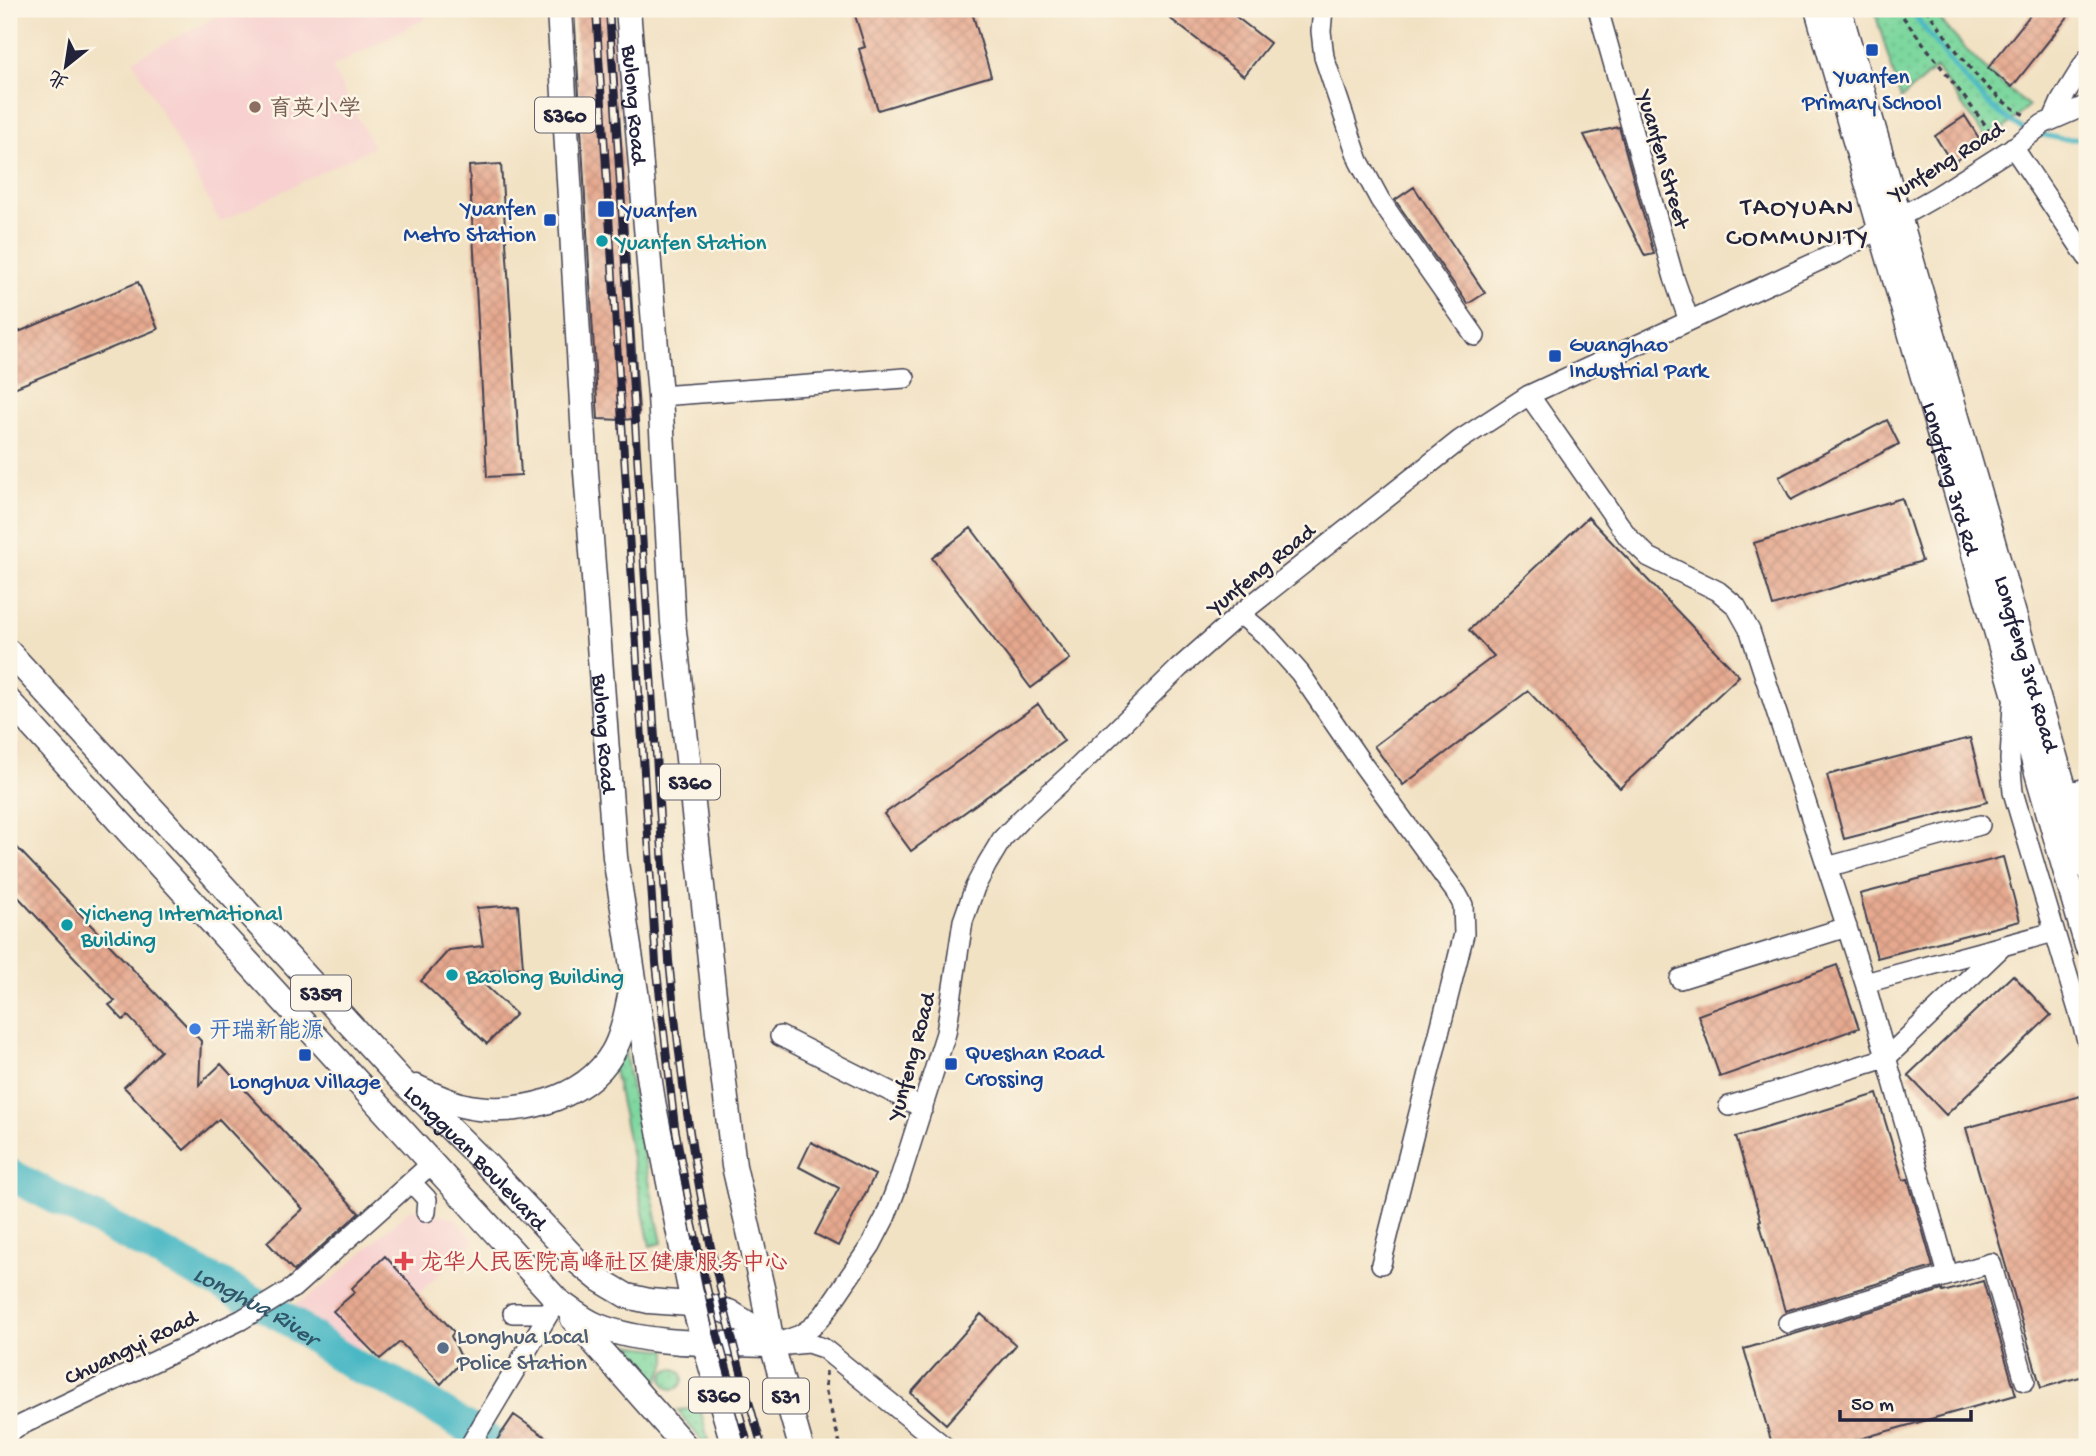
<svg xmlns="http://www.w3.org/2000/svg" width="2096" height="1456" viewBox="0 0 2096 1456" font-family="'Gochi Hand','LXGW WenKai TC',sans-serif">
  <style>
    .built { fill: #f7d0cf }
    .grass { fill: url(#grass-dots); stroke: #507c6c; stroke-width: 2 }
    .lines { fill: none; stroke-linecap: round; stroke-linejoin: round }
    .stream { stroke: #4ab8c4; stroke-width: 5 }
    .river { stroke: #4ab8c4; stroke-width: 32 }
    .building { fill: url(#building-cross-hatch) }
    .minor-casing { stroke: #413f50; stroke-width: 22 }
    .major-casing { stroke: #413f50; stroke-width: 27 }
    .path { stroke: #413f50; stroke-width: 3.5; stroke-dasharray: 5 5; stroke-linecap: butt }
    .minor { stroke: #fff; stroke-width: 19 }
    .major { stroke: #fff; stroke-width: 24 }
    .rail-casing { stroke: #22223b; stroke-width: 8 }
    .rail { stroke: #fcf5e5; stroke-width: 5; stroke-dasharray: 16; stroke-linecap: butt }
    .transit-dot { fill: #1a4fb4; stroke: #fcf5e5; stroke-width: 2.5 }
    .education-dot { fill: #8d6e63; stroke: #fcf5e5; stroke-width: 2.5 }
    .culture-dot { fill: #0f9aa8; stroke: #fcf5e5; stroke-width: 2.5 }
    .shop-dot { fill: #3f7fe0; stroke: #fcf5e5; stroke-width: 2.5 }
    .health-dot { fill: #e0444e; stroke: #fcf5e5; stroke-width: 2.5 }
    .service-dot { fill: #5c6f8a; stroke: #fcf5e5; stroke-width: 2.5 }
    .labels { text-anchor: middle; stroke-width: 5; stroke-linejoin: round; paint-order: stroke }
    .shield { fill: #fcf5e5; stroke: #63616e; stroke-width: 2 }
    .shield-label { font-size: 21px; font-weight: bold; fill: #22223b }
    .transit-label { font-size: 23px; fill: #164399; stroke: #fcf5e5; text-anchor: start }
    .street-label { font-size: 23px; fill: #22223b; stroke: #fcf5e5 }
    .education-label { font-size: 23px; fill: #785e54; stroke: #fcf5e5; text-anchor: start }
    .culture-label { font-size: 23px; fill: #0d838f; stroke: #fcf5e5; text-anchor: start }
    .shop-label { font-size: 23px; fill: #366cbe; stroke: #fcf5e5; text-anchor: start }
    .health-label { font-size: 23px; fill: #be3a42; stroke: #fcf5e5; text-anchor: start }
    .service-label { font-size: 23px; fill: #4e5e75; stroke: #fcf5e5; text-anchor: start }
    .water-label { font-size: 24px; font-style: italic; fill: #30566b; stroke: #fcf5e5 }
    .quarter-label { font-size: 26px; letter-spacing: 2px; fill: #22223b; stroke: #fcf5e5 }
  </style>
  <defs>
    <pattern id="grass-dots" width="8" height="8" patternUnits="userSpaceOnUse" patternTransform="scale(1.75)"><rect width="8" height="8" fill="#7dd79e"/><path d="M2 2h.1M6 6h.1" fill="none" stroke="#6cb889" stroke-width="1.8" stroke-linecap="round"/></pattern>
    <pattern id="building-cross-hatch" width="8" height="8" patternUnits="userSpaceOnUse" patternTransform="scale(1.75)"><rect width="8" height="8" fill="#e6a98f"/><path d="M0 0l8 8M0 8l8-8" fill="none" stroke="#c5917c"/></pattern>
  </defs>
  <rect width="100%" height="100%" fill="#fcf5e5"/>
  <filter id="ink" filterUnits="userSpaceOnUse"><feTurbulence type="fractalNoise" baseFrequency=".0143" numOctaves="2"/><feDisplacementMap in="SourceGraphic" scale="14" xChannelSelector="R" yChannelSelector="G"/><feConvolveMatrix kernelMatrix="1 2 1 2 8 2 1 2 1" color-interpolation-filters="sRGB"/></filter>
  <filter id="wash" filterUnits="userSpaceOnUse"><feTurbulence type="fractalNoise" baseFrequency=".00686" numOctaves="4" result="noise"/><feDisplacementMap in="SourceGraphic" scale="28" xChannelSelector="R" yChannelSelector="G"/><feGaussianBlur stdDeviation="1.57" result="paint"/><feColorMatrix in="noise" values="0 0 0 0 0 0 0 0 0 0 0 0 0 0 0 0 0 1.4 0 .05"/><feComposite in="paint" operator="in"/></filter>
  <g filter="url(#wash)">
    <rect width="100%" height="100%" fill="#f2e2c4"/>
    <!-- built -->
    <path class="built" d="M 231,9 L 425,9 L 425,19 L 332,67 L 373,147 L 220,222 L 133,60 Z
      M 9,733 L 21,745 L 13,776 L 9,780 Z
      M 410,1209 L 455,1218 L 475,1241 L 358,1350 L 297,1314 L 294,1306 L 332,1280 Z"/>
    <!-- grass -->
    <path class="grass" d="M 1874,9 L 1932,9 C 1963,49 1989,75 2029,106 L 2002,130 L 1987,140 L 1936,68 L 1901,99 Z
      M 624,1046 L 640,1137 L 662,1243 L 650,1246 L 612,1060 Z
      M 620,1344 L 667,1350 L 667,1362 L 655,1387 L 620,1348 Z
      M663 1379a10 10 0 1 1 20 0a10 10 0 1 1-20 0Z
      M 700,1408 L 708,1440 L 702,1441 L 677,1410 Z"/>
    <g class="lines">
      <!-- stream -->
      <path class="stream" d="M 1910,9 C 1938,46 1983,111 2026,130
        M 2038,134 L 2062,139 L 2087,139"/>
      <!-- river -->
      <path class="river" id="s1" d="M 9,1174 L 284,1317 L 333,1352 L 361,1369 L 394,1383 L 499,1447"/>
    </g>
    <g id="blocks">
      <!-- building -->
      <path class="building" d="M 574,9 L 612,9 L 639,412 L 632,419 L 623,420 L 598,419 Z
        M 853,9 L 971,9 L 991,76 L 878,110 L 859,49 L 865,47 Z
        M 1158,9 L 1226,9 L 1270,43 L 1244,76 Z
        M 2035,9 L 2074,9 L 2012,87 L 1988,68 Z
        M 1965,116 L 1982,143 L 1952,163 L 1935,136 Z
        M 1619,127 L 1654,254 L 1645,256 L 1584,135 Z
        M 501,164 L 521,475 L 487,477 L 469,166 Z
        M 1414,187 L 1485,293 L 1468,304 L 1395,200 Z
        M 138,282 L 158,329 L 9,390 L 9,336 Z
        M 1887,420 L 1899,444 L 1791,500 L 1779,477 Z
        M 1902,498 L 1922,561 L 1773,606 L 1754,543 Z
        M 1588,517 L 1739,676 L 1620,788 L 1528,691 L 1403,785 L 1374,746 L 1494,656 L 1469,630 Z
        M 971,528 L 1070,659 L 1031,688 L 932,558 Z
        M 1038,704 L 1064,741 L 911,851 L 884,814 Z
        M 1970,738 L 1987,802 L 1844,839 L 1827,775 Z
        M 9,839 L 201,1041 L 199,1085 L 221,1064 L 359,1213 L 294,1271 L 267,1242 L 303,1209 L 219,1119 L 184,1150 L 124,1087 L 161,1051 L 128,1016 L 123,1020 L 109,1005 L 115,1001 L 9,887 Z
        M 2003,857 L 2020,921 L 1877,958 L 1860,894 Z
        M 518,905 L 523,967 L 472,973 L 516,1014 L 487,1044 L 421,981 L 449,950 L 483,946 L 477,908 Z
        M 1837,965 L 1859,1028 L 1720,1077 L 1698,1015 Z
        M 2013,975 L 2051,1015 L 1946,1115 L 1908,1075 Z
        M 1877,1094 L 1903,1180 L 1908,1179 L 1933,1267 L 1785,1311 L 1759,1221 L 1761,1220 L 1736,1137 Z
        M 2080,1096 L 2087,1120 L 2087,1375 L 2041,1388 L 1966,1128 Z
        M 811,1142 L 875,1175 L 838,1246 L 815,1234 L 839,1188 L 799,1167 Z
        M 385,1256 L 454,1332 L 451,1336 L 460,1355 L 460,1363 L 441,1384 L 400,1342 L 380,1359 L 333,1311 L 355,1292 L 352,1288 Z
        M 1983,1281 L 2016,1395 L 1831,1447 L 1773,1447 L 1744,1349 L 1942,1290 L 1943,1292 Z
        M 981,1314 L 1016,1345 L 946,1424 L 911,1393 Z
        M 514,1415 L 560,1447 L 508,1447 L 497,1440 Z"/>
    </g>
  </g>
  <g filter="url(#ink)">
    <use href="#blocks" fill-opacity="0" stroke="#413f50" stroke-width="2"/>
    <g class="lines">
      <defs>
        <path id="minor" d="M 1323,9 L 1321,31 L 1324,57 L 1359,161 L 1380,200 L 1475,336
          M 1598,9 L 1674,278 L 1689,321
          M 2053,119 L 2061,101 L 2087,59
          M 2013,147 L 2087,257
          M 1529,395 L 1628,537 L 1649,557 L 1718,591 L 1736,606 L 1750,631 L 1865,983 L 1948,1275
          M 660,396 L 905,378
          M 1240,614 L 1269,638 L 1300,673 L 1363,765 L 1457,894 L 1463,905 L 1464,934 L 1381,1264
          M 2013,703 L 2010,760 L 2013,792 L 2087,1040
          M 2066,793 L 2087,788
          M 1827,867 L 1980,825
          M 1680,979 L 1847,927
          M 1865,983 L 2054,932
          M 780,1036 L 923,1108
          M 1729,1106 L 1886,1058 L 2004,945
          M 411,1182 L 427,1199 L 426,1212
          M 513,1313 L 543,1313 L 546,1316
          M 1788,1323 L 1991,1263 L 2025,1381
          M 772,1345 L 800,1335 L 812,1327 L 824,1314 L 871,1245 L 885,1218 L 899,1181 L 946,1033 L 963,921 L 975,887 L 987,864 L 1002,839 L 1021,819 L 1079,766 L 1179,668 L 1240,614 L 1460,440 L 1529,395 L 1838,252 L 1937,196 L 2017,145 L 2043,124 L 2087,105
          M 787,1345 L 808,1343 L 823,1348 L 945,1447
          M 9,1433 L 17,1427 L 241,1320 L 293,1288 L 431,1164
          M 469,1447 L 557,1300"/>
        <g id="major">
          <path id="s2" d="M 559,9 L 586,472 L 615,857 L 653,1101 L 686,1269 L 693,1303 L 734,1447"/>
          <path id="s3" d="M 628,9 L 660,396 L 673,622 L 718,1032 L 734,1166 L 763,1292 L 772,1345 L 801,1447"/>
          <path id="s4" d="M 1817,9 L 2087,946"/>
          <path id="s5" d="M 1839,9 L 2087,867"/>
          <path id="s6" d="M 9,652 L 400,1079 L 486,1164 L 579,1263 L 600,1280 L 627,1296 L 649,1301 L 704,1305 L 729,1312 L 761,1332 L 772,1345"/>
          <path d="M 9,701 L 557,1300 C 570,1309 583,1320 598,1326 C 649,1346 717,1343 772,1345"/>
          <path d="M 416,1087 C 431,1094 446,1101 461,1105 C 513,1118 585,1101 613,1052 C 623,1034 626,1014 630,996"/>
          <path d="M 573,1319 L 686,1447"/>
        </g>
      </defs>
      <!-- minor casing -->
      <use href="#minor" class="minor-casing"/>
      <!-- major casing -->
      <use href="#major" class="major-casing"/>
      <!-- path -->
      <path class="path" d="M 1897,9 L 1996,139
        M 1926,9 C 1954,46 1983,95 2027,116
        M 826,1371 L 825,1389 L 841,1447"/>
      <!-- minor -->
      <use href="#minor" class="minor"/>
      <!-- major -->
      <use href="#major" class="major"/>
      <defs>
        <path id="rail" d="M 596,9 L 656,963 L 675,1127 L 692,1220 L 717,1333 L 749,1447
          M 609,9 L 669,961 C 675,1016 680,1071 689,1126 C 705,1234 731,1342 762,1447"/>
      </defs>
      <!-- rail casing -->
      <use href="#rail" class="rail-casing"/>
      <!-- rail -->
      <use href="#rail" class="rail"/>
    </g>
  </g>
  <!-- markers -->
  <g class="transit-dot">
    <rect x="1865" y="43" width="14" height="14" rx="3.5"/>
    <rect x="597" y="200" width="18" height="18" rx="3.5"/>
    <rect x="543" y="213" width="14" height="14" rx="3.5"/>
    <rect x="1548" y="349" width="14" height="14" rx="3.5"/>
    <rect x="298" y="1048" width="14" height="14" rx="3.5"/>
    <rect x="944" y="1057" width="14" height="14" rx="3.5"/>
  </g>
  <circle class="education-dot" cx="255" cy="107" r="7"/>
  <g class="culture-dot">
    <circle cx="602" cy="241" r="7"/>
    <circle cx="67" cy="925" r="7"/>
    <circle cx="452" cy="975" r="7"/>
  </g>
  <circle class="shop-dot" cx="195" cy="1029" r="7"/>
  <path class="health-dot" d="M400.5 1250.5h7v7h7v7h-7v7h-7v-7h-7v-7h7z"/>
  <circle class="service-dot" cx="443" cy="1348" r="7"/>
  <g class="labels">
    <!-- shield labels -->
    <g class="shield">
      <rect x="535" y="97.5" width="60" height="35" rx="5"/>
      <rect x="660" y="764.5" width="60" height="35" rx="5"/>
      <rect x="291" y="975.5" width="60" height="35" rx="5"/>
      <rect x="689" y="1377.5" width="60" height="35" rx="5"/>
      <rect x="763" y="1378.5" width="46" height="35" rx="5"/>
    </g>
    <g class="shield-label">
      <text x="565" y="122">S360</text>
      <text x="690" y="789">S360</text>
      <text x="321" y="1000">S359</text>
      <text x="719" y="1402">S360</text>
      <text x="786" y="1403">S31</text>
    </g>
    <!-- transit labels -->
    <g class="transit-label">
      <text x="1872" y="83" text-anchor="middle">Yuanfen<tspan x="1872" dy="26">Primary School</tspan></text>
      <text x="536" y="215" text-anchor="end">Yuanfen<tspan x="536" dy="26">Metro Station</tspan></text>
      <text x="622" y="217">Yuanfen</text>
      <text x="1569" y="351">Guanghao<tspan x="1569" dy="26">Industrial Park</tspan></text>
      <text x="965" y="1059">Queshan Road<tspan x="965" dy="26">Crossing</tspan></text>
      <text x="305" y="1088" text-anchor="middle">Longhua Village</text>
    </g>
    <!-- street labels -->
    <g class="street-label">
      <text dy="8" stroke="none"><textPath href="#s3" startOffset="96">Bulong Road</textPath></text>
      <text transform="translate(1665 159) rotate(74)" y="8">Yuanfen Street</text>
      <text transform="translate(1945 160) rotate(-32)" y="8">Yunfeng Road</text>
      <text dy="8" stroke="none"><textPath href="#s4" startOffset="488">Longfeng 3rd Rd</textPath></text>
      <text transform="translate(1260 568) rotate(-39)" y="8">Yunfeng Road</text>
      <text dy="8" stroke="none"><textPath href="#s5" startOffset="681">Longfeng 3rd Road</textPath></text>
      <text dy="8" stroke="none"><textPath href="#s2" startOffset="726">Bulong Road</textPath></text>
      <text transform="translate(910 1056) rotate(-75)" y="8">Yunfeng Road</text>
      <text dy="8" stroke="none"><textPath href="#s6" startOffset="688">Longguan Boulevard</textPath></text>
      <text transform="translate(130 1346) rotate(-26)" y="8">Chuangyi Road</text>
    </g>
    <!-- education labels -->
    <g class="education-label">
      <text x="269" y="115">育英小学</text>
    </g>
    <!-- culture labels -->
    <g class="culture-label">
      <text x="616" y="249">Yuanfen Station</text>
      <text x="81" y="920">Yicheng International<tspan x="81" dy="26">Building</tspan></text>
      <text x="466" y="983">Baolong Building</text>
    </g>
    <!-- shop labels -->
    <g class="shop-label">
      <text x="209" y="1037">开瑞新能源</text>
    </g>
    <!-- health labels -->
    <g class="health-label">
      <text x="420" y="1269">龙华人民医院高峰社区健康服务中心</text>
    </g>
    <!-- service labels -->
    <g class="service-label">
      <text x="457" y="1343">Longhua Local<tspan x="457" dy="26">Police Station</tspan></text>
    </g>
    <!-- water labels -->
    <g class="water-label">
      <text dy="8" stroke="none"><textPath href="#s1" startOffset="280">Longhua River</textPath></text>
    </g>
    <!-- quarter labels -->
    <g class="quarter-label">
      <text x="1798" y="214">TAOYUAN<tspan x="1798" dy="30">COMMUNITY</tspan></text>
    </g>
  </g>
  <!-- margin -->
  <rect width="2096" height="1456" fill="none" stroke="#fcf5e5" stroke-width="35"/>
  <!-- north arrow -->
  <g transform="translate(66 66) rotate(210)" stroke="#fcf5e5" stroke-width="5" paint-order="stroke">
  <path d="M0-5L12 26L0 18L-12 26Z" fill="#22223b"/>
  <text y="-10" font-size="19" font-weight="bold" text-anchor="middle" fill="#22223b">北</text>
  </g>
  <!-- scale -->
  <path d="M1840 1410v10h131v-10" fill="none" stroke="#22223b" stroke-width="3.5"/>
  <text x="1851" y="1410" font-size="21" fill="#22223b" stroke="#fcf5e5" stroke-width="5" paint-order="stroke">50 m</text>
</svg>
